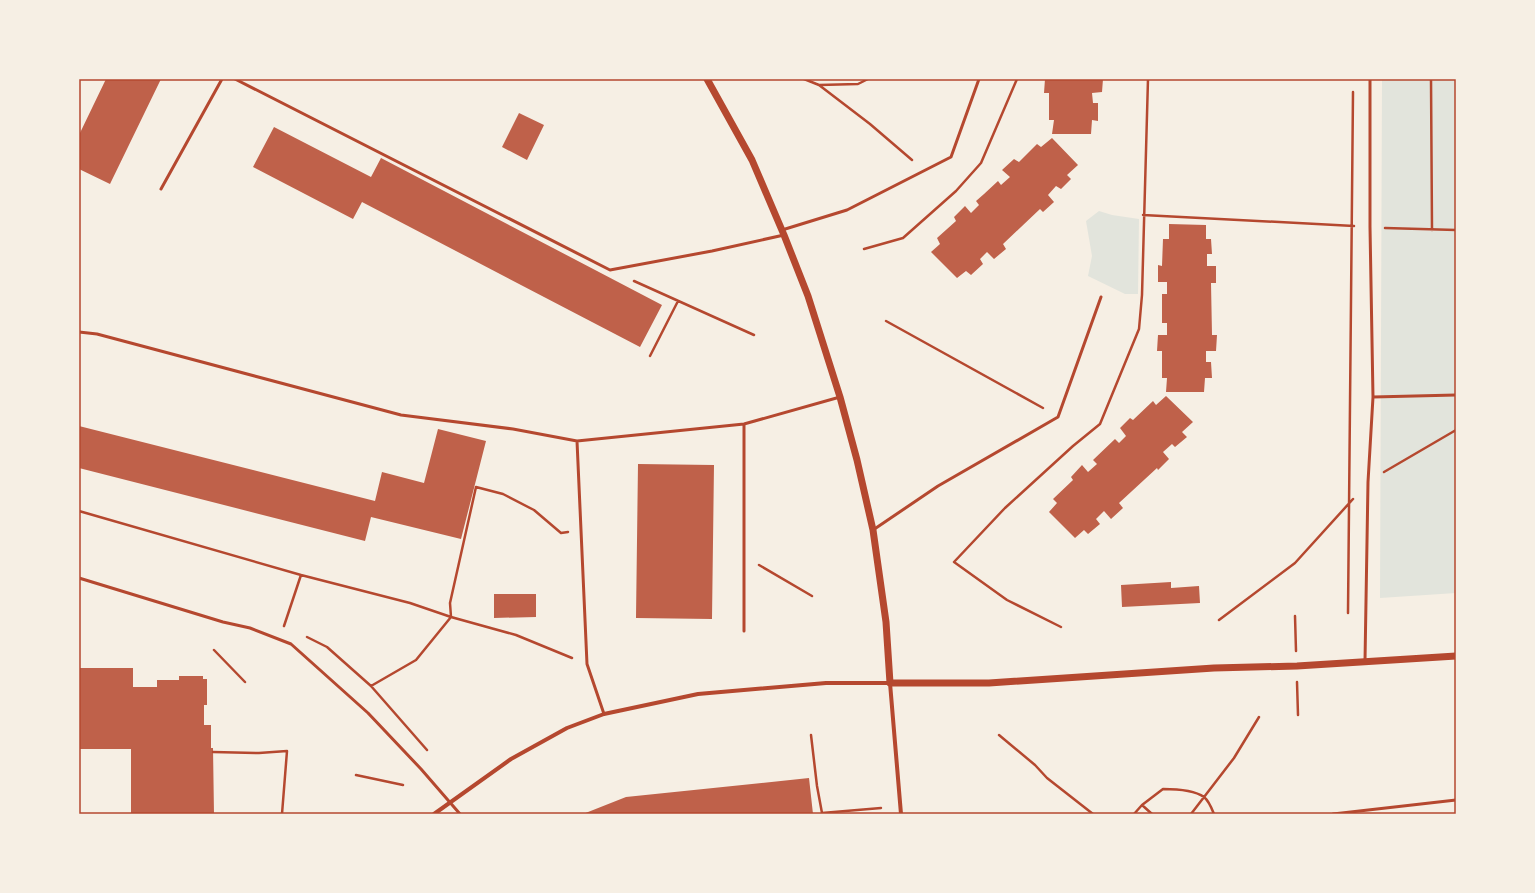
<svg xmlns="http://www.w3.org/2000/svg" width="1535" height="893" viewBox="0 0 1535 893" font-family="Mulish,sans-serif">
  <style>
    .green { fill: #e2e4dc }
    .building { fill: #bf614a }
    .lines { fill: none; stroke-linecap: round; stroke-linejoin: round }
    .path { stroke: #b5482f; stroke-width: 2.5 }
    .service { stroke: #b5482f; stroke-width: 3 }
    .minor { stroke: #b5482f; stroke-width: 4 }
    .tertiary { stroke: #b5482f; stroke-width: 7 }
    .neatline { fill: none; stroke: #b5482f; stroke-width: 1.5 }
  </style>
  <rect width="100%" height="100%" fill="#f6efe4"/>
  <!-- green -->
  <path class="green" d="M 1382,79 L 1456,79 L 1456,593 L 1380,598 Z
    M 1099,211 L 1112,215 L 1139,219 L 1138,294 L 1125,294 L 1088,276 L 1092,256 L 1086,221 Z"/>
  <!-- building -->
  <path class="building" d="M 106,79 L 161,79 L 110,184 L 79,169 L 79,135 Z
    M 1045,79 L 1103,79 L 1102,92 L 1092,93 L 1093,103 L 1098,103 L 1098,121 L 1092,120 L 1091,134 L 1052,134 L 1054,120 L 1049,120 L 1049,93 L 1044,93 Z
    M 519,113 L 544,125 L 527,160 L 502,147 Z
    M 274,127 L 371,177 L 381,158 L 662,305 L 640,347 L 362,202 L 353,219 L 253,167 Z
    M 1052,138 L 1078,165 L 1067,175 L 1071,179 L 1061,189 L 1056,186 L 1048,195 L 1054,202 L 1043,212 L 1040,209 L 1003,244 L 1006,249 L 994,259 L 987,252 L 980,259 L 983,264 L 971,275 L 966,271 L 957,278 L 931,252 L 940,244 L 937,238 L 956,221 L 954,217 L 965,206 L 971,213 L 979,205 L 976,201 L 984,194 L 998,181 L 1001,185 L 1010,177 L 1002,170 L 1014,159 L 1019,162 L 1037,144 L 1041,147 Z
    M 1169,224 L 1206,225 L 1206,239 L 1211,239 L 1212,254 L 1207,254 L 1207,266 L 1216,266 L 1216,283 L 1211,283 L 1212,335 L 1217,335 L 1216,351 L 1206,351 L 1206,362 L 1211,362 L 1212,378 L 1205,378 L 1204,392 L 1166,392 L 1167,378 L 1162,378 L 1162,351 L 1157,351 L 1158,335 L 1167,335 L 1167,323 L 1162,323 L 1162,294 L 1167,294 L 1167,282 L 1158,282 L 1158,265 L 1162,266 L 1163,239 L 1169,239 Z
    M 1166,396 L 1193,422 L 1182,432 L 1187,437 L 1175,447 L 1172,444 L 1163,452 L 1169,459 L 1158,470 L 1157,468 L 1119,503 L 1123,508 L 1111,519 L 1104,511 L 1096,519 L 1100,524 L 1088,534 L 1084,530 L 1075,538 L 1049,512 L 1057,503 L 1053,499 L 1073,480 L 1071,477 L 1082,465 L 1088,472 L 1097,464 L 1093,460 L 1115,439 L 1119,443 L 1126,436 L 1120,428 L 1130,418 L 1133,420 L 1153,401 L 1156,405 Z
    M 79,426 L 375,501 L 382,472 L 424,483 L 438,429 L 486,441 L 461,539 L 371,517 L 365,541 L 79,468 Z
    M 638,464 L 714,465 L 712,619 L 636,618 Z
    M 1171,582 L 1171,588 L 1199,586 L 1200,603 L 1122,607 L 1121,585 Z
    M 494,594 L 536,594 L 536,617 L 494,618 Z
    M 79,668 L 133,668 L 133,687 L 157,687 L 157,680 L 179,680 L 179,676 L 203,676 L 203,679 L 207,679 L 207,705 L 204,705 L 204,725 L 211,725 L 211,748 L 213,748 L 214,814 L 131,814 L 131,749 L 79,749 Z
    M 809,778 L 813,814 L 583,814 L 626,797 Z"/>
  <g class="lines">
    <!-- path -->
    <path class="path" d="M 804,79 L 819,85 L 858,84 L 868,79
      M 1431,79 L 1432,230
      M 819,85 L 870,124 L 912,160
      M 1143,215 L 1354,226
      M 1385,228 L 1456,230
      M 864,249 L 903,238 L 956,191 L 981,163 L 1017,79
      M 634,281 L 754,335
      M 886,321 L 1043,408
      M 650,356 L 678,301
      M 1384,472 L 1456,430
      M 79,511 L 301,575 L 410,603 L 451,617 L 516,635 L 572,658
      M 759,565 L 812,596
      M 1348,613 L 1353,92
      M 1295,616 L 1296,651
      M 1219,620 L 1295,563 L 1353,499
      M 284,626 L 301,575
      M 1061,627 L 1007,600 L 954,562 L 1005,508 L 1073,446 L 1100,424 L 1139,329 L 1142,295 L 1148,79
      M 307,637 L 327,647 L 371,686 L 427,750
      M 214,650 L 245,682
      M 1297,682 L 1298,715
      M 371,686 L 416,660 L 451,617 L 450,603 L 476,487 L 503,494 L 534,510 L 561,533 L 568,532
      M 811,735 L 817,786 L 822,813 L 881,808
      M 999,735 L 1035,765 L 1047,778 L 1093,814
      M 213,752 L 259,753 L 287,751 L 282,814
      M 356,775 L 403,785
      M 1142,805 L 1152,814
      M 1134,814 L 1142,805 L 1163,789 C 1174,789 1194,790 1204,797 C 1209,801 1212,809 1214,814
      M 1191,814 L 1234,758 L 1259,717"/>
    <!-- service -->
    <path class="service" d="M 235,79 L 610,270 L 712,251 L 784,235
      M 161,189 L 222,79
      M 782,230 L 847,210 L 951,157 L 979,79
      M 79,332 L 97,334 L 401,415 L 513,429 L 577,441 L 744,424 L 840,397
      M 1373,397 L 1456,395
      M 744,424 L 744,631
      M 577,441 L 587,664 L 604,714
      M 873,530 L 938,486 L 1058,417 L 1101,297
      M 79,578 L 223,622 L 250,628 L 291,644 L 368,713 L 421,769 L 460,814
      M 1365,661 L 1368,482 L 1373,397 L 1370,227 L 1370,79
      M 1333,814 L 1456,800"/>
    <!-- minor -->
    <path class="minor" d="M 434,814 L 511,759 L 567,728 L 604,714 L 698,694 L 826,683 L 890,683 L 901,814"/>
    <!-- tertiary -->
    <path class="tertiary" d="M 707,79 L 752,160 L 784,235 L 808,296 L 840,397 L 857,460 L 873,530 L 886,622 L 890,683 L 989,683 L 1214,668 L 1297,666 L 1456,656"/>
  </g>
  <!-- border -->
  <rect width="1535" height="893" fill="none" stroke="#f6efe4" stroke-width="160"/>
  <rect x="80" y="80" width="1375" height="733" class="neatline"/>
</svg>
